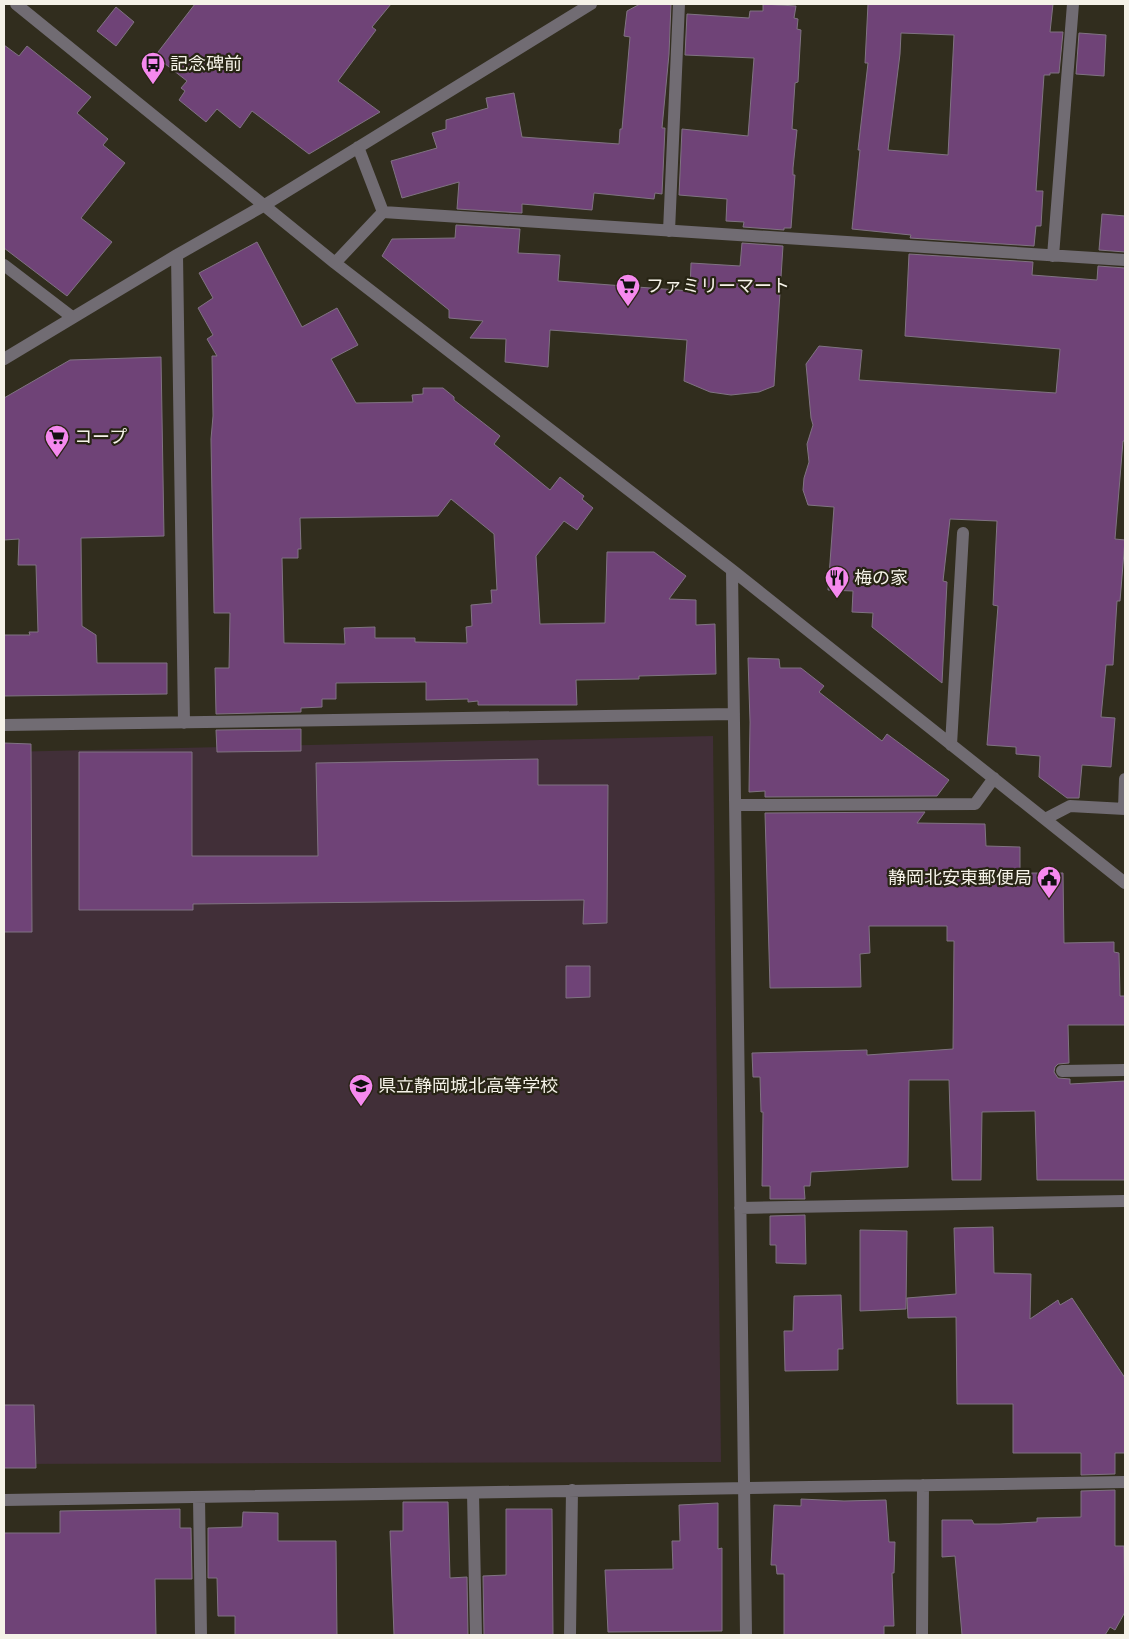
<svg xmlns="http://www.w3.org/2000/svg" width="1129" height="1639" viewBox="0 0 1129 1639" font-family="'Fira Sans Condensed','Noto Sans JP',sans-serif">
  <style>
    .education { fill: #412f38 }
    .building { fill: #6f4377; stroke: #807382; fill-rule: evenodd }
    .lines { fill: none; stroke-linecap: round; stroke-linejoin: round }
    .minor { stroke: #716c73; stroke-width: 12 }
    .labels { text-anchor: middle; stroke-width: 4.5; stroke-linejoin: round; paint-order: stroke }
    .poi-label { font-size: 18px; fill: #f5f2e8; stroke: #272414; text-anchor: start }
  </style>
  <rect width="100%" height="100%" fill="#312d1e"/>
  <!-- education -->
  <path class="education" d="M 713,736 L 721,1462 L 4,1464 L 4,752 Z"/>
  <!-- building -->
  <path class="building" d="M 195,4 L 391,4 L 372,27 L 376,30 L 338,81 L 380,112 L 309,154 L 252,111 L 240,128 L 217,109 L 206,122 L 179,100 L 185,91 L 181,88 L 187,81 L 155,56 Z
    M 640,4 L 671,4 L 669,54 L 662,128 L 665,128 L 662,194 L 655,193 L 654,199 L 594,193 L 592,210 L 522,204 L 522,213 L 457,209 L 459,182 L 402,198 L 391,161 L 437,148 L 432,133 L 446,129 L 446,120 L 488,108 L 486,98 L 514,93 L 522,137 L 619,144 L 620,129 L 622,129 L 630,37 L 624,36 L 627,11 Z
    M 763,4 L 796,6 L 794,18 L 798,19 L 797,29 L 801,30 L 798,82 L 795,83 L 792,129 L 797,130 L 793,168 L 793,175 L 795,175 L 791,228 L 784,228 L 784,230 L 743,227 L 744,222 L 726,221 L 727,199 L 679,195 L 682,129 L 748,136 L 754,58 L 685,55 L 687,14 L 749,18 L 750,11 L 763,11 Z
    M 868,4 L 1053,4 L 1050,32 L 1063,32 L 1059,73 L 1050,73 L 1050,75 L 1044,75 L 1036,191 L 1043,191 L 1041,226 L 1036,226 L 1034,246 L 910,238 L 911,235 L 852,229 L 860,150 L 858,150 L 868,63 L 865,63 ZM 901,33 L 954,35 L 948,155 L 888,150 L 900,54 Z
    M 116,7 L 134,22 L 116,46 L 97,31 Z
    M 1079,33 L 1106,35 L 1104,76 L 1076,74 Z
    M 4,45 L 19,56 L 27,46 L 91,97 L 77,113 L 108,139 L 103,145 L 125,163 L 81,218 L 112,242 L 67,296 L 4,248 Z
    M 1102,214 L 1125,216 L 1125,252 L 1099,250 Z
    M 456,225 L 520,229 L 518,253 L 560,255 L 558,281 L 690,291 L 691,263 L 740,266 L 742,243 L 783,246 L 774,386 L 759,392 L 731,395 L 710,392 L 684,381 L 687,340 L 550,330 L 548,367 L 505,362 L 506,339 L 470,338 L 483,321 L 449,318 L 449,310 L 382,256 L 392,239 L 455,238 Z
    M 257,242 L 302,327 L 337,308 L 358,345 L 331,359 L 356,403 L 413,402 L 412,395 L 423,394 L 423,388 L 443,388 L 454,397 L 454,400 L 500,436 L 494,444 L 550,490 L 560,477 L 584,496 L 582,499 L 593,508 L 577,530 L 564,521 L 536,556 L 540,624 L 605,623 L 607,552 L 654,552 L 686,576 L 669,599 L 696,600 L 696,625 L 715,624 L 716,674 L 639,676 L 639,679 L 576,680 L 577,705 L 478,705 L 478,701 L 468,702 L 468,699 L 426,700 L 426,682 L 336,683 L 336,699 L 322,699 L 322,707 L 301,708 L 301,712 L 216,714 L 215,668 L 229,668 L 230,613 L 214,613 L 211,439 L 213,416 L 212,356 L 217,356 L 207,339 L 213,335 L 198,308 L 213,298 L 199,273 ZM 451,499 L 494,534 L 497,590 L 491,590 L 492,603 L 471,605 L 472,626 L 466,627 L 467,643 L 415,642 L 415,638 L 375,638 L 375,627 L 344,628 L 345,644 L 284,643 L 282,558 L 298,558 L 298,549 L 301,549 L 300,518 L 438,516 Z
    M 909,254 L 1033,262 L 1032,275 L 1097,280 L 1098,266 L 1125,268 L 1125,441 L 1123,441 L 1115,539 L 1125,540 L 1120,601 L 1117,601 L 1113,665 L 1106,665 L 1101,717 L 1115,718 L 1111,767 L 1082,765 L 1079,798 L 1067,798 L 1039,777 L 1040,756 L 1016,754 L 1016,747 L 987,745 L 998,606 L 993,605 L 997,521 L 950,519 L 943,581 L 947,582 L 942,683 L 872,627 L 873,613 L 852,612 L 853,591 L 828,590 L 834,507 L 808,505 L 803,490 L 804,478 L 809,462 L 807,444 L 813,425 L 811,418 L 806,364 L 819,346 L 862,350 L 859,380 L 1056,393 L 1060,349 L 905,336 Z
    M 161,357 L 164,536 L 81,538 L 82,626 L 96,635 L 97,663 L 167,663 L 167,694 L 4,696 L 4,635 L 30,635 L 29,632 L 38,632 L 36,565 L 18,565 L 19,539 L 4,540 L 4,398 L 70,360 Z
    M 748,658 L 779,659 L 780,668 L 801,668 L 824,686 L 819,692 L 882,741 L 887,734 L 949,780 L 937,796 L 765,797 L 765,791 L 749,792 L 750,722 Z
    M 301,729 L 301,751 L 217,752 L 216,730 Z
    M 4,743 L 31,744 L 32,932 L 4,932 Z
    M 79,752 L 192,752 L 192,856 L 318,856 L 316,763 L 538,759 L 538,785 L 608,785 L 607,923 L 583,924 L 584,900 L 193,904 L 193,910 L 79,910 Z
    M 925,812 L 917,823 L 985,824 L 986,846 L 1020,847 L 1020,873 L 1063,873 L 1064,943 L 1114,942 L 1114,952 L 1119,953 L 1120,996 L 1125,996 L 1125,1025 L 1068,1025 L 1069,1063 L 1058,1064 L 1055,1067 L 1054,1072 L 1058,1078 L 1070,1079 L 1070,1084 L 1125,1081 L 1125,1180 L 1037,1180 L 1035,1111 L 982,1112 L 981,1180 L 952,1180 L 949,1080 L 909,1080 L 908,1167 L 811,1172 L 810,1186 L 804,1186 L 805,1199 L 770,1199 L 770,1186 L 762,1186 L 763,1112 L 761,1112 L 760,1077 L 753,1077 L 752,1053 L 867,1050 L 867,1055 L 953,1049 L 954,941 L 947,941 L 947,926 L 869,926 L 870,953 L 860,954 L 861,987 L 770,988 L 765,813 Z
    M 566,966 L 590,966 L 590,997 L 566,998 Z
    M 805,1215 L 806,1264 L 776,1263 L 776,1245 L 770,1245 L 770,1216 Z
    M 993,1227 L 994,1273 L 1031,1274 L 1030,1319 L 1058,1300 L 1060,1305 L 1072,1298 L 1125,1378 L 1125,1453 L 1115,1453 L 1115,1474 L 1081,1475 L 1081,1453 L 1013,1453 L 1013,1404 L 957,1404 L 956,1317 L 908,1318 L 907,1298 L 956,1294 L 954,1228 Z
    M 860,1230 L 907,1231 L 906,1309 L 860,1311 Z
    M 841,1295 L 843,1349 L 838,1349 L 838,1370 L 785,1371 L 784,1331 L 793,1331 L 794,1296 Z
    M 4,1405 L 34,1405 L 36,1468 L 4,1468 Z
    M 1115,1490 L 1115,1546 L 1124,1546 L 1125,1612 L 1115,1630 L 1110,1627 L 1105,1635 L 962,1635 L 955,1556 L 942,1557 L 942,1520 L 972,1520 L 974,1524 L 1000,1524 L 1037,1522 L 1037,1518 L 1081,1517 L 1081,1491 Z
    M 801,1499 L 844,1501 L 886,1500 L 889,1542 L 895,1542 L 894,1573 L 892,1573 L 894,1626 L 884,1626 L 884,1635 L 784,1635 L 784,1574 L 777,1574 L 776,1565 L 771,1565 L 774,1505 L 801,1506 Z
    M 403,1502 L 448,1502 L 450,1578 L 467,1577 L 468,1635 L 394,1635 L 390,1531 L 403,1531 Z
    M 718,1503 L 718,1549 L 722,1548 L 722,1631 L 608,1632 L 605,1570 L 673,1569 L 672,1541 L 680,1541 L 679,1505 Z
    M 180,1509 L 180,1528 L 191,1528 L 192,1579 L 155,1579 L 156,1635 L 4,1635 L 4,1533 L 60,1533 L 60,1511 Z
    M 506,1509 L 552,1509 L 553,1635 L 484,1635 L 483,1576 L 506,1575 Z
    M 243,1512 L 278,1513 L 278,1541 L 336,1541 L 337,1635 L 235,1635 L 235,1616 L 218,1616 L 217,1578 L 208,1578 L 208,1528 L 242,1527 Z"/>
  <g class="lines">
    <!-- minor -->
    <path class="minor" d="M 16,4 L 335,263 L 732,570 L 1125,883
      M 358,147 L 383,212
      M 669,231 L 679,4
      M 177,255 L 184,723
      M 1053,256 L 1073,4
      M 335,263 L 383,212 L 1125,260
      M 4,265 L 72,317
      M 4,359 L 177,255 L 263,206 L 591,4
      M 732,570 L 746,1635
      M 4,725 L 734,714
      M 951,745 L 963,533
      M 736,805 L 975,804 L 994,778
      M 1124,809 L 1125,779
      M 1045,819 L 1070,806 L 1125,809
      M 1062,1071 L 1125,1070
      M 740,1208 L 1125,1201
      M 473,1493 L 476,1635
      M 199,1497 L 201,1635
      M 4,1500 L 1125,1482
      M 570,1635 L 572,1490
      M 922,1635 L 923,1485"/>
  </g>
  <!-- icons -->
  <defs>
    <symbol id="bus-pin" viewBox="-11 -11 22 30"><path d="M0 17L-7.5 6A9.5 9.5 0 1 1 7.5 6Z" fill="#f589ee" stroke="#272414"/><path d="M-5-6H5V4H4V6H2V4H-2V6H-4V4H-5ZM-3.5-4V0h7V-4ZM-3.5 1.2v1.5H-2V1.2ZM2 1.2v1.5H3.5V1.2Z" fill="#111"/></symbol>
    <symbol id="supermarket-pin" viewBox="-11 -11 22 30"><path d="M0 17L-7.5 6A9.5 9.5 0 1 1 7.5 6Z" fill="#f589ee" stroke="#272414"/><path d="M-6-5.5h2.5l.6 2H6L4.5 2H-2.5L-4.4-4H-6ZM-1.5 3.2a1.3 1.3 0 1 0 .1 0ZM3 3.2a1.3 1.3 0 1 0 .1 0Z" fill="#111"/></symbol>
    <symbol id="restaurant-pin" viewBox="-11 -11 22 30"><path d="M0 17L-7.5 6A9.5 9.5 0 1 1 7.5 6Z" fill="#f589ee" stroke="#272414"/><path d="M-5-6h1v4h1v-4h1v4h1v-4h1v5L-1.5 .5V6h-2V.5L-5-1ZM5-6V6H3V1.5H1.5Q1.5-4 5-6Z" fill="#111"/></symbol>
    <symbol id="civic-pin" viewBox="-11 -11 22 30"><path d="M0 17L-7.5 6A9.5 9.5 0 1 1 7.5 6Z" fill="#f589ee" stroke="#272414"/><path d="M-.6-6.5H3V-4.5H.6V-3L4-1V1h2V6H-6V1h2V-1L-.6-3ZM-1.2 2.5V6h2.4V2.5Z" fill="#111"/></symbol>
    <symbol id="school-pin" viewBox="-11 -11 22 30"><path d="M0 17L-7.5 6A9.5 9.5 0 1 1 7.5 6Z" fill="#f589ee" stroke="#272414"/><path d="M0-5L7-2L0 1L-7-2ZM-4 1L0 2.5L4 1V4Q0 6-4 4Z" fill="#111"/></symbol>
  </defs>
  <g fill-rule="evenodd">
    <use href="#bus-pin" x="139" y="50" width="28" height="38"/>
    <use href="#supermarket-pin" x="614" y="272" width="28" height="38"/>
    <use href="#supermarket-pin" x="43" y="423" width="28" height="38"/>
    <use href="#restaurant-pin" x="823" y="564" width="28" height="38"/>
    <use href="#civic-pin" x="1035" y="864" width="28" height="38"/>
    <use href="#school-pin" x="347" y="1072" width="28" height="38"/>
  </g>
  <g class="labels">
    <!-- poi labels -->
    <g class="poi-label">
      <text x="170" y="70">記念碑前</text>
      <text x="646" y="292">ファミリーマート</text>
      <text x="74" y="443">コープ</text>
      <text x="854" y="584">梅の家</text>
      <text x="1032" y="884" text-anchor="end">静岡北安東郵便局</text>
      <text x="378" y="1092">県立静岡城北高等学校</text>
    </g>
  </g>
  <!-- border -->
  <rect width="1129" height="1639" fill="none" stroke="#f5f2e8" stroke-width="10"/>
</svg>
